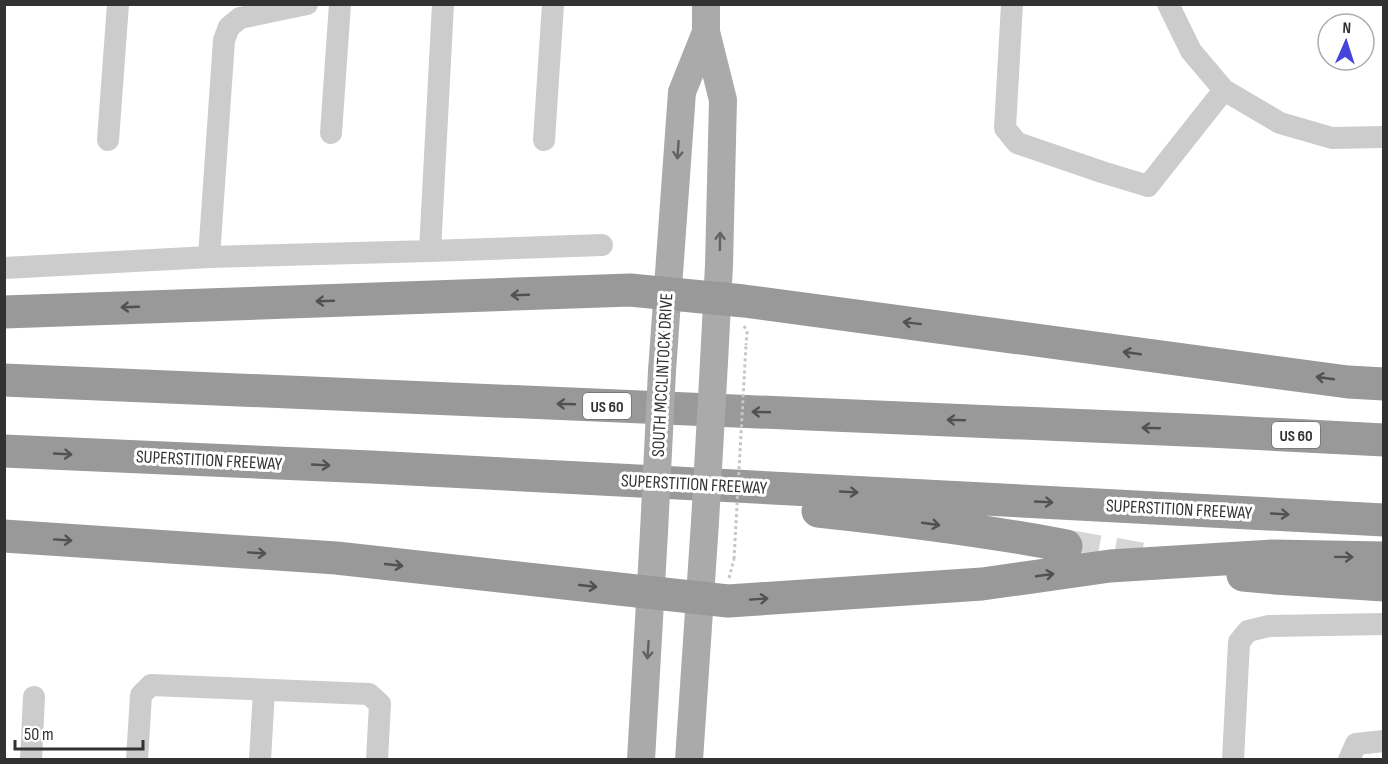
<svg xmlns="http://www.w3.org/2000/svg" width="1388" height="764" viewBox="0 0 1388 764" font-family="'Sofia Sans Condensed',sans-serif">
  <style>
    .lines { fill: none; stroke-linecap: round; stroke-linejoin: round }
    .highway-tunnel { stroke: #d6d6d6; stroke-width: 33; stroke-dasharray: 33 16; stroke-linecap: butt }
    .path { stroke: #c6c6c6; stroke-width: 3; stroke-dasharray: 3 3; stroke-linecap: butt }
    .minor { stroke: #ccc; stroke-width: 22 }
    .major { stroke: #aaa; stroke-width: 28 }
    .highway { stroke: #999; stroke-width: 33 }
    .path-bridge { stroke: #c6c6c6; stroke-width: 3; stroke-dasharray: 3 3; stroke-linecap: butt }
    .major-bridge { stroke: #aaa; stroke-width: 28 }
    .oneway { stroke: #626262 }
    .oneway2 { stroke: #515151 }
    .labels { text-anchor: middle; stroke-width: 6; stroke-linejoin: round; paint-order: stroke }
    .shield { fill: #fff; stroke: #707070; stroke-width: 1.5 }
    .shield-label { font-size: 16px; font-weight: bold; fill: #323232 }
    .street-label { font-size: 18px; fill: #323232; stroke: #fff }
  </style>
  <rect width="100%" height="100%" fill="#fff"/>
  <g class="lines">
    <!-- highway-tunnel -->
    <path class="highway-tunnel" d="M 1066,546 L 1141,559"/>
    <!-- path -->
    <path class="path" d="M 744,326 L 747,332 L 746,345
      M 729,578 L 734,559"/>
    <!-- minor -->
    <path class="minor" d="M 1012,4 L 1005,128 L 1017,143 L 1102,172 L 1148,186 L 1224,90
      M 1168,4 L 1191,51 L 1224,90 L 1280,123 L 1332,138 L 1384,137
      M 331,133 L 340,4
      M 108,140 L 118,4
      M 544,140 L 553,4
      M 430,251 L 443,4
      M 209,257 L 224,40 L 229,27 L 240,18 L 307,4
      M 4,268 L 209,257 L 430,251 L 602,245
      M 31,760 L 34,697
      M 137,760 L 141,695 L 151,685 L 369,694 L 380,704 L 377,760
      M 260,760 L 264,690
      M 1233,760 L 1239,642 L 1248,631 L 1269,626 L 1384,624
      M 1349,760 L 1356,744 L 1384,741"/>
    <!-- major -->
    <path class="major" d="M 706,4 L 706,32 L 723,100 L 719,265 L 714,362
      M 662,371 L 682,92 L 706,32
      M 641,760 L 654,532
      M 689,760 L 705,522"/>
    <!-- highway -->
    <path class="highway" d="M 4,312 L 630,290 L 744,301 L 1348,382 L 1384,384
      M 4,380 L 1209,431 L 1384,440
      M 4,451 L 371,467 L 1384,520
      M 818,511 C 901,520 984,530 1066,546
      M 4,536 L 336,558 L 728,601 L 982,584 L 1110,566 L 1273,556 L 1384,558
      M 1243,575 L 1275,578 L 1384,585"/>
    <!-- path-bridge -->
    <path class="path-bridge" d="M 734,559 L 746,345"/>
    <!-- major-bridge -->
    <path class="major-bridge" d="M 705,522 L 714,362
      M 654,532 L 662,371"/>
  </g>
  <!-- one-way arrows -->
  <defs><path id="oneway-shaft" d="M-6 0H5M1.5-3L5.5 0L1.5 3" fill="none" stroke-width="1.6" stroke-linecap="round" stroke-linejoin="round" transform="scale(1.5)"/></defs>
  <g class="oneway">
    <use href="#oneway-shaft" transform="translate(678 150) rotate(94)"/>
    <use href="#oneway-shaft" transform="translate(720 241) rotate(-89)"/>
    <use href="#oneway-shaft" transform="translate(648 650) rotate(94)"/>
  </g>
  <g class="oneway2">
    <use href="#oneway-shaft" transform="translate(520 295) rotate(178)"/>
    <use href="#oneway-shaft" transform="translate(325 301) rotate(178)"/>
    <use href="#oneway-shaft" transform="translate(130 307) rotate(178)"/>
    <use href="#oneway-shaft" transform="translate(912 323) rotate(-173)"/>
    <use href="#oneway-shaft" transform="translate(1132 353) rotate(-172)"/>
    <use href="#oneway-shaft" transform="translate(1325 378) rotate(-172)"/>
    <use href="#oneway-shaft" transform="translate(566 404) rotate(-178)"/>
    <use href="#oneway-shaft" transform="translate(761 412) rotate(-178)"/>
    <use href="#oneway-shaft" transform="translate(956 420) rotate(-178)"/>
    <use href="#oneway-shaft" transform="translate(1151 428) rotate(-178)"/>
    <use href="#oneway-shaft" transform="translate(63 454) rotate(3)"/>
    <use href="#oneway-shaft" transform="translate(321 465) rotate(3)"/>
    <use href="#oneway-shaft" transform="translate(849 492) rotate(3)"/>
    <use href="#oneway-shaft" transform="translate(1044 502) rotate(3)"/>
    <use href="#oneway-shaft" transform="translate(1280 514) rotate(3)"/>
    <use href="#oneway-shaft" transform="translate(931 524) rotate(8)"/>
    <use href="#oneway-shaft" transform="translate(63 540) rotate(4)"/>
    <use href="#oneway-shaft" transform="translate(257 553) rotate(4)"/>
    <use href="#oneway-shaft" transform="translate(1344 557) rotate(1)"/>
    <use href="#oneway-shaft" transform="translate(394 565) rotate(6)"/>
    <use href="#oneway-shaft" transform="translate(1045 575) rotate(-8)"/>
    <use href="#oneway-shaft" transform="translate(588 586) rotate(6)"/>
    <use href="#oneway-shaft" transform="translate(759 599) rotate(-4)"/>
  </g>
  <g class="labels">
    <!-- shield labels -->
    <g class="shield">
      <rect x="583" y="393" width="48" height="26" rx="4.5"/>
      <rect x="1272" y="422" width="48" height="26" rx="4.5"/>
    </g>
    <g class="shield-label">
      <text x="607" y="412">US 60</text>
      <text x="1296" y="441">US 60</text>
    </g>
    <!-- street labels -->
    <g class="street-label">
      <text transform="translate(662 375) rotate(-87)" y="6">SOUTH MCCLINTOCK DRIVE</text>
      <text transform="translate(209 460) rotate(3)" y="6">SUPERSTITION FREEWAY</text>
      <text transform="translate(694 484) rotate(3)" y="6">SUPERSTITION FREEWAY</text>
      <text transform="translate(1179 509) rotate(3)" y="6">SUPERSTITION FREEWAY</text>
    </g>
  </g>
  <!-- border -->
  <rect width="1388" height="764" fill="none" stroke="#323232" stroke-width="12"/>
  <!-- north arrow -->
  <g transform="translate(1346 42) rotate(3)"><circle r="28" fill="#ffffff" stroke="#adadad" stroke-width="1.5"/>
  <path d="M0-4.5L10 22L0 15L-10 22Z" fill="#4644da"/>
  <text y="-9" font-size="16" font-weight="bold" text-anchor="middle" fill="#323232">N</text>
  </g>
  <!-- scale -->
  <path d="M15 740v9h128v-9" fill="none" stroke="#323232" stroke-width="3"/>
  <text x="24" y="740" font-size="18" fill="#323232" stroke="#ffffff" stroke-width="4.5" paint-order="stroke">50 m</text>
</svg>
